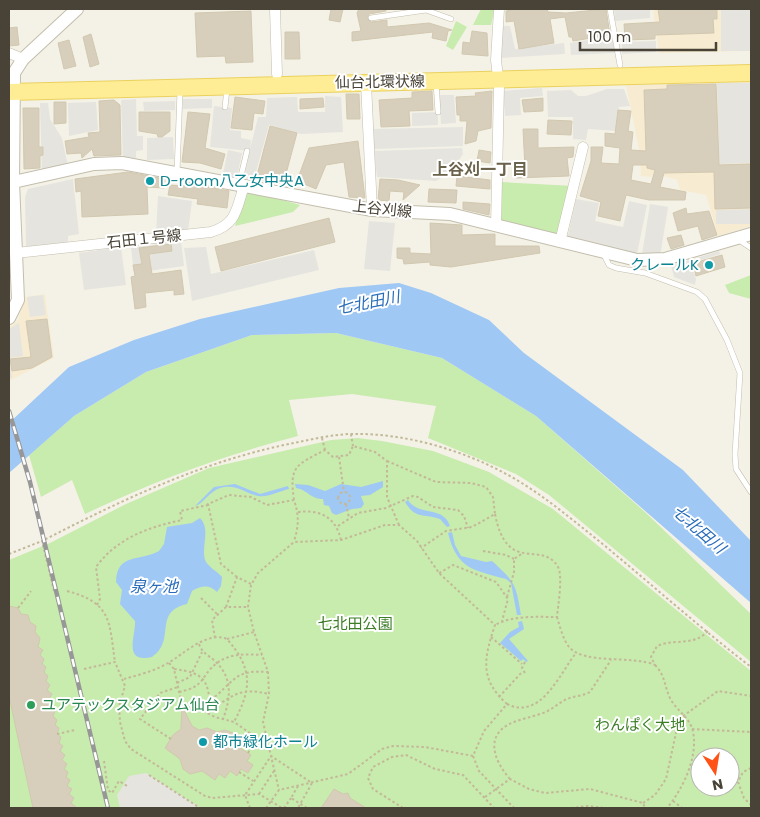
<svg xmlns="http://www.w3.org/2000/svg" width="760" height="817" viewBox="0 0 760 817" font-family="Poppins,'Noto Sans JP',sans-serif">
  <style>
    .commercial { fill: #f7ecd1 }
    .green { fill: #c8ebae; fill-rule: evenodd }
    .parking { fill: #e5e4df }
    .water { fill: #a0c8f4 }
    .building { fill: #d7cfbc; stroke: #d2c8af; fill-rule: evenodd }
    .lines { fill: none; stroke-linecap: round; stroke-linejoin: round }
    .service-casing { stroke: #c3beac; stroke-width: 6 }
    .minor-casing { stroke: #c3beac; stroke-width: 11 }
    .tertiary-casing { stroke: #c3beac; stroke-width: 14 }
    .primary-casing { stroke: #ead15f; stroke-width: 18 }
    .path { stroke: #c3b999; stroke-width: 2; stroke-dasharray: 2.5 2.5; stroke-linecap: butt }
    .service { stroke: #fff; stroke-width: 5 }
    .minor { stroke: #fff; stroke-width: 10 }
    .tertiary { stroke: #fff; stroke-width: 12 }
    .primary { stroke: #ffed96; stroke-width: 16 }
    .rail-casing { stroke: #979797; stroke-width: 4.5 }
    .rail { stroke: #fff; stroke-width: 2.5; stroke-dasharray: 8; stroke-linecap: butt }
    .culture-dot { fill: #0f9aa8; stroke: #fff; stroke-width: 2 }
    .leisure-dot { fill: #2e9e5b; stroke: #fff; stroke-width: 2 }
    .labels { text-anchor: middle; stroke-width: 4; stroke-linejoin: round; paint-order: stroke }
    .street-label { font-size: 15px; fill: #484336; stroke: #fff }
    .culture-label { font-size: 15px; fill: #0d838f; stroke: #fff; text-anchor: start }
    .park-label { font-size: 15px; fill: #3c7d25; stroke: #fff }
    .leisure-label { font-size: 15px; fill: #27864d; stroke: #fff; text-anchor: start }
    .neighbourhood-label { font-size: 16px; font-weight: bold; fill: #6b624c; stroke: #fff }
    .water-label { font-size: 16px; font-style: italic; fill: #286cba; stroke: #fff }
  </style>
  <rect width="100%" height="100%" fill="#f4f2e7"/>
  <!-- commercial -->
  <path class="commercial" d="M 653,9 L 751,9 L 751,51 L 659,53 Z
    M 751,82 L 751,226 L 718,236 L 706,195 L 680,190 L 677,180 L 654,173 L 651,177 L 641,176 L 640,155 L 626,85 Z
    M 45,294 L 54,358 L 9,381 L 9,328 L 18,320 L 25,297 Z"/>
  <!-- green -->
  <path class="green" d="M 481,9 L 495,9 L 491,25 L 473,25 Z
    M 456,21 L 467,27 L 453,50 L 446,46 Z
    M 501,182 L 574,186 L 559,239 L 496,226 Z
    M 250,191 L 300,205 L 293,212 L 235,226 L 244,196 Z
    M 751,275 L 751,299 L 729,293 L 725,285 Z
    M 336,333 L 442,358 L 536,416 L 645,512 L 751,614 L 751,662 L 549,495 L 516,474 L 428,438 L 436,406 L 352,394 L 289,400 L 298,436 C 224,455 154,481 85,514 L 72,480 L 41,497 L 29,455 L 74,416 L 146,372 L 252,335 Z
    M 358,438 L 382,441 L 433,451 L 489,472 L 553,509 L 751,671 L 751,808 L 9,808 L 9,560 L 50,543 L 126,504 L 209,468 L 331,440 ZM 700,757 L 730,757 L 730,787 L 700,787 Z"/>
  <!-- parking -->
  <path class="parking" d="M 614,9 L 650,9 L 650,18 L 615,21 Z
    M 721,9 L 751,9 L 751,51 L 721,51 Z
    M 501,26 L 510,26 L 515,49 L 564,43 L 565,54 L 500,58 Z
    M 612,36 L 615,53 L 571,55 L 570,43 Z
    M 656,41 L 656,52 L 622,54 L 622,42 Z
    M 717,83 L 751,83 L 751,163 L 719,164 Z
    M 542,88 L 543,96 L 520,98 L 521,115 L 505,116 L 503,91 Z
    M 607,89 L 624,89 L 630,106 L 619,107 L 616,131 L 588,129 L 586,140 L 573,139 L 573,117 L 548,117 L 547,91 L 571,90 L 578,96 L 586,96 Z
    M 439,95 L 454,95 L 456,123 L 441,124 Z
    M 325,96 L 341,97 L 343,132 L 301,134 L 269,125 L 254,179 L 244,178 L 250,151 L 210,147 L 214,106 L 232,108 L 230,130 L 241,131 L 241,138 L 251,140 L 250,149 L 258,117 L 266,117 L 267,98 L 297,97 L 298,112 L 325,112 Z
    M 136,99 L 137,136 L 143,136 L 143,150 L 136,151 L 136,158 L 123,159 L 121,100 Z
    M 183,99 L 212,99 L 212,108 L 183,109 Z
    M 175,101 L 175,110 L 144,111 L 143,102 Z
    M 96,102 L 98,130 L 69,136 L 68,103 Z
    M 40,103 L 48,103 L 50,119 L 62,138 L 68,166 L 42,173 Z
    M 438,112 L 438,125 L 412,126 L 412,113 Z
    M 463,127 L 463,146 L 374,149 L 373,129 Z
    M 173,137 L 174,159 L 147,160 L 147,138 Z
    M 462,148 L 463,154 L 451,172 L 436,181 L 377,177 L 374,151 Z
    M 228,150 L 242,153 L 237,177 L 223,174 Z
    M 73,179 L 79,234 L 68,236 L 68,245 L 32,248 L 26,246 L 25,197 L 28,189 Z
    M 158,196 L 192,201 L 188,231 L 156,235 Z
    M 576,199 L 599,203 L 595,221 L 623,227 L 629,201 L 647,205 L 637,254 L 567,240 Z
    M 650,204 L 668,207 L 660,257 L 642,254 Z
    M 751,209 L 751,224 L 716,224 L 716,210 Z
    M 369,221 L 395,223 L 390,271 L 364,269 Z
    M 181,241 L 184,266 L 134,273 L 131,248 Z
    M 121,247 L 126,285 L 84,290 L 79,253 Z
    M 206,247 L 211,274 L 314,250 L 319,270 L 192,301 L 184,248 Z
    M 719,251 L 720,254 L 691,263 L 696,279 L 695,285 L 674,277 L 671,266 Z
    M 43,295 L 46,315 L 30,317 L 27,297 Z
    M 19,323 L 23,356 L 9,358 L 12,378 L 9,378 L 9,329 Z
    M 146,773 L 201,808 L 120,808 L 117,795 L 129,776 Z"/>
  <!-- water -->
  <path class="water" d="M 399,283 L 431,293 L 489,320 L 524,353 L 683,470 L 751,541 L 751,603 L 536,416 L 442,358 L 336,333 L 252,335 L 146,372 L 74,416 L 9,473 L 9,423 L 69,367 L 134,340 L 200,319 L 339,288 Z
    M 383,481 L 383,487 L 370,495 L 361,496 L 364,504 L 361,508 L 352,509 L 336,515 L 332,513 L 329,506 L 324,505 L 323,499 C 310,499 308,490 296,488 L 295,484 L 308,485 L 325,491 L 341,484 L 361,487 Z
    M 235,484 L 260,494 L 288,486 L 289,489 C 280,491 266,498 258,496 C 245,493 238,485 224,487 C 209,490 205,503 195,506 L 214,487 Z
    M 408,500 C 419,517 443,505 450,526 L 447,527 L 440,519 C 423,513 416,520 405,502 Z
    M 200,518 C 211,529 201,546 205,560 C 208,567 217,571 222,577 L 221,586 L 217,592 C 209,584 201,586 192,591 L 187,604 C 152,612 177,640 152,657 C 122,664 136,635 135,621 L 120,604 L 122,590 L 116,582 C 117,552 140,562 159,551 L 164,544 L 167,527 L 192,523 Z
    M 452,532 L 455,545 L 461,556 L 486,562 L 492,561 C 515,582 516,584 521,615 L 517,615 L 511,583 L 506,579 C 473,570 457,569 448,533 Z
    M 522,621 L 524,629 L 509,639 L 528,661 L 526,662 L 523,659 L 521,661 L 500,643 L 510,632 L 519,627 L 518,622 Z"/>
  <!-- building -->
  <path class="building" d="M 331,9 L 343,9 L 340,22 L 329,20 Z
    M 359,9 L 386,9 L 386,11 L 369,14 L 367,18 L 371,22 L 387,20 L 387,27 L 429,23 L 452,30 L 448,31 L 446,41 L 432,38 L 433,32 L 352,41 L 352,32 L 361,31 L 357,13 Z
    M 515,9 L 547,9 L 548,12 L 566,13 L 606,9 L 610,35 L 573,41 L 572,37 L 569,37 L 565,17 L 550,19 L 554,43 L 519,49 L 514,21 L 506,22 L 506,11 Z
    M 658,9 L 717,9 L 717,19 L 713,19 L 714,33 L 655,35 L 655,39 L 625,40 L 624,24 L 660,22 Z
    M 251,11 L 253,62 L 226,63 L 225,56 L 197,57 L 195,13 Z
    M 17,27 L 19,45 L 9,46 L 9,28 Z
    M 472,31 L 487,33 L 488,56 L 462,54 L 463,42 L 470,43 Z
    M 285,32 L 299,32 L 300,59 L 285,59 Z
    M 91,34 L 99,64 L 90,67 L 83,37 Z
    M 69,40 L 76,66 L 64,69 L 58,43 Z
    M 716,84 L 719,165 L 751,164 L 751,208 L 715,209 L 714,172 L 664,173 L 660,187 L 686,192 L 685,200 L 649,200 L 626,195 L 620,221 L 598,216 L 601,202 L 580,196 L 591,161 L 591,147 L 603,147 L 601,163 L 619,164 L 620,148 L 605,146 L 605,133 L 615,134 L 618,110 L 631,111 L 628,131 L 633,132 L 631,150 L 646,151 L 644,90 L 667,89 L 667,85 ZM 633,165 L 647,165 L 647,168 L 655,170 L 651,184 L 631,180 Z
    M 432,91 L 433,110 L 409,111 L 410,126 L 381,127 L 379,100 L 412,98 L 412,92 Z
    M 492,91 L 491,128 L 478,131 L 476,141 L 465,144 L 467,121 L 460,121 L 460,115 L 457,115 L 456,97 L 476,96 L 475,93 Z
    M 346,94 L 359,94 L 360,119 L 347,119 Z
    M 235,97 L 265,101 L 263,114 L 254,113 L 252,130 L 231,128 Z
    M 323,98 L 324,107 L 300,109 L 300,99 Z
    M 543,98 L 543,111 L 524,112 L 522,100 Z
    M 114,100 L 120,105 L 121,155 L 94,156 L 92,149 L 82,158 L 81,153 L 67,154 L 65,141 L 89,137 L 88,133 L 100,132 L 99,101 Z
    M 54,102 L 66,102 L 66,123 L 54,124 Z
    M 23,108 L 39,108 L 39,147 L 43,147 L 43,155 L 40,156 L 40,168 L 24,169 Z
    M 139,112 L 170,112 L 170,131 L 162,137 L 158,137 L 157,134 L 139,131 Z
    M 188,112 L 210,114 L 205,148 L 225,154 L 221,169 L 200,163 L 182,162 Z
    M 548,120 L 572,121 L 571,135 L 547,134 Z
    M 270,126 L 297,133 L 283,185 L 256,179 Z
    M 523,129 L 538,129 L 538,148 L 574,147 L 573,157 L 567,158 L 569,176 L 516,178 L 516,168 L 525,168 Z
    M 358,141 L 365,198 L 349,197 L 344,162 L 326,165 L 316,189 L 297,181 L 309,148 Z
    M 479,150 L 491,152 L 490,163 L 477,161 Z
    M 128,172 L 165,179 L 164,188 L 147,187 L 148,214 L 82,217 L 81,191 L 76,192 L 75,179 Z
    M 457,176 L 490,180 L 490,189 L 456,186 Z
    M 380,179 L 398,180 L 420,185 L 403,200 L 404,192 L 390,191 L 389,201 L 378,200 Z
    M 185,183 L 229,191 L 227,208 L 197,204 L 198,199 L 168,195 L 170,185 L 184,186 Z
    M 429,189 L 457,190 L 456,203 L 428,202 Z
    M 463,202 L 490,204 L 489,215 L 463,209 Z
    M 686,208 L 687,214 L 709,211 L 717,235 L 702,240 L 698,226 L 678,231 L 673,213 Z
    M 329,218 L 335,242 L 221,271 L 215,247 Z
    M 430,223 L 462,225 L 462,235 L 495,234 L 495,246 L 539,246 L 540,253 L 451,267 L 430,265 L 430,262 L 404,264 L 403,259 L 397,258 L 397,248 L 410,248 L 410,253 L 431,254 Z
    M 681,235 L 684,245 L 671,249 L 667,238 Z
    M 171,244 L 172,251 L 149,254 L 152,274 L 181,270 L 184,294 L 174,295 L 174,290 L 145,293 L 146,307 L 135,309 L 131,277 L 135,276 L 133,265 L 142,264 L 139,248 Z
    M 722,255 L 725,267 L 696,276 L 693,263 Z
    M 47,319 L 52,357 L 32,368 L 12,371 L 10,359 L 31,357 L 26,321 Z
    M 9,606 L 18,608 L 21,614 L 28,615 L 30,622 L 36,626 L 35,632 L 40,638 L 38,647 L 43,650 L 40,655 L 44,659 L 42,664 L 46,667 L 44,672 L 48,676 L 46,681 L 50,685 L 47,690 L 52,694 L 49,699 L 54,702 L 51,707 L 55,711 L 53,716 L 57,720 L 55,725 L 59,728 L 57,734 L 61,737 L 59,743 L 63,746 L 60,751 L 65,755 L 62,760 L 67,764 L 64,769 L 68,772 L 66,777 L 70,780 L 67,786 L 72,789 L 69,794 L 74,798 L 71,803 L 77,808 L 33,808 L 9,696 Z
    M 182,706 L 192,726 L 199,730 L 207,728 L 217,732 L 225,730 L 233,733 L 237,738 L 237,746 L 251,755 L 247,761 L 253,765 L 248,773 L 241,769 L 237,776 L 230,771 L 225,778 L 219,774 L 215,780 L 202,771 L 190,774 L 183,769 L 180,759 L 165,748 L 173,735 L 181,729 Z
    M 334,789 L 343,794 L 348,793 L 350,798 L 366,808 L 321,808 Z"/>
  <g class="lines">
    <defs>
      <path id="service" d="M 610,9 L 620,65
        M 371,18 L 426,10 L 451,19
        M 436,82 L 438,112
        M 225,107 L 227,89
        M 177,173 L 180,91
        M 239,184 L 247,151
        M 739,240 L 751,248
        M 603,253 L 609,265 L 616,268 L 645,273 L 697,292 L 705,299 L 727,340 L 740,373 L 735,454 L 736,469 L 751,492"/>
      <path id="minor" d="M 275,9 L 277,74
        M 9,53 L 23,59
        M 366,83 L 372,210
        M 496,226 L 499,86 L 496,60 L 499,9
        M 560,242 L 583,147
        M 16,253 L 211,232 C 237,224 236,210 244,186"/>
      <path id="tertiary" d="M 9,183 L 94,164 L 122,163 L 372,210 L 450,214 L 637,260 L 665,259 L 751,234
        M 9,318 L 18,300 L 13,182 L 14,73 L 23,59 L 77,9"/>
      <path id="primary" d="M 9,92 L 751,73"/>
    </defs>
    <!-- service casing -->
    <use href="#service" class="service-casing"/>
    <!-- minor casing -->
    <use href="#minor" class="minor-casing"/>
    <!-- tertiary casing -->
    <use href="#tertiary" class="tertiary-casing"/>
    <!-- primary casing -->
    <use href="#primary" class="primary-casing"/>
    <!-- path -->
    <path class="path" d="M 351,434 L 353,446
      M 322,438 L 325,450
      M 339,457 L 344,492
      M 387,461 L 436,482 L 471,483 L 486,487 L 493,497 L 495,514 L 472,527 L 446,531 L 421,548
      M338 498a6 6 0 1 1 12 0a6 6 0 1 1-12 0Z
      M 294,500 C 289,466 296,465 325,450 L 333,457 L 349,455 L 353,446 L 375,452 L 387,461 L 387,497 L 399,525
      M 346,504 L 349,518
      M 298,512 C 321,509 336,518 341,540
      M 495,514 C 507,576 542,539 558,567 C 563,576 558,606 557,617 C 538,617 513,615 495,625
      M 338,526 L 358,513 L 386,508 L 413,496 L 418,497 L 433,507 L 458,510 L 464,516 L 468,528
      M 483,551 L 506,555 L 514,559
      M 9,554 L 42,541
      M 439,573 L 453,565 L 496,582 L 508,599 L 502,621
      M 237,577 L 221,564 L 208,504 L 229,495 L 251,497 L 267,505 L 294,500 C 299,515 299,526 294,541
      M 54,591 L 42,541 C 122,500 201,462 289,444 C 310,440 332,434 353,434 C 405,433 463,450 508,475 C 541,493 570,518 599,541 C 650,583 699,627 751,667
      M 67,591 C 113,603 109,623 115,662
      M 507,597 L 514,572 L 514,559 L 523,553
      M 201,598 L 217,614
      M 97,605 L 100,599 L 96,567 C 117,538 149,527 182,520 L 180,511 L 208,505
      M 226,607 L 237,577 L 251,584
      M 18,608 L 31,591
      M 557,617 C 560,627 563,639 569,647 C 584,665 634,655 655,665 L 651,657 L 657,646 C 675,638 693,647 708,631
      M 491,637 L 522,664
      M 215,638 L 212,620 L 226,607 L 248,607
      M 227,639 L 254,632
      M 199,644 C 202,653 208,655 215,661 C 233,678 231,698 223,719
      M 525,662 L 522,668 L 526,675
      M 169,663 L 174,669 L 182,705
      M 655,665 C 666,676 664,687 671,700 C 677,710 688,717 692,728 C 700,754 683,789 667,808
      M 84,669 L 115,662 L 125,686 L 119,706 L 120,722 L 125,741 L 131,749 L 205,796 L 212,798 L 259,794 L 282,808
      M 174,669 C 205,673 209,680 210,711 L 207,713
      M 124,679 C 138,675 155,671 168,663 C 184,654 206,631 227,639 C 253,669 252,688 234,722
      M 177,683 L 190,677 L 202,652
      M 179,692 C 207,686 199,677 217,663 C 230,653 247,654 262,655
      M 499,697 L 522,672
      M 507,704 C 541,721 560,673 576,653
      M 192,707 C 200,704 210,701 217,695 C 237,677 238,670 268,672
      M 184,709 L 197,708 L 215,717 L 234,722 L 257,738
      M 210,711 C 233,695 240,687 269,694
      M 692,729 L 751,732
      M 57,734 L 75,730
      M 171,739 L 140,719 L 160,693 L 178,687
      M 248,753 L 257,738 L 266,736
      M 473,756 L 479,771 L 514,808
      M 104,761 L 108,790 L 112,793 L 119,781 L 127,786
      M 751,768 L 743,772 L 738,782 L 744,798 L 751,805
      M 239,772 L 253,781
      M 149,775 L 200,808
      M 510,779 C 494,761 483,734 514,722 C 522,719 531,717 540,714 C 551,711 558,703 567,699 C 574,696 583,696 590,692 L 611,660
      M 298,786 L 291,798 L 307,808
      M 259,794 L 274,771
      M 485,797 L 510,779 L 529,789 L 545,793 L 590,789 L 643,803 L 645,808
      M 673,801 L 682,808
      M 643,803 L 655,795 L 666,779 L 679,719 L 718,691 L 751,696
      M 250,808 L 245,795 L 271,756 L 312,783 L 298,808
      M 266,808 L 279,790 L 348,774 L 382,749 L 393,746 L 425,747 L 473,756 L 484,731 L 507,704 C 479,679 484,658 495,625 L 439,573 L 417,541 L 399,525 L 385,525 L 341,540 L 294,542 L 258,573 L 251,585 L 248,607 L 254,632 L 268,672 L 269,694 L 263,722 L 279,790
      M 284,808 L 291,798
      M 403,808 L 373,789 L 368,778 L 373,767 L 392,757 L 406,755 L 435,769 L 463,775 L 494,808
      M 571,808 L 588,806 L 604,808"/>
    <!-- service -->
    <use href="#service" class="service"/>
    <!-- minor -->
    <use href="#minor" class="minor"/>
    <!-- tertiary -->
    <use href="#tertiary" class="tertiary"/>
    <!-- primary -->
    <use href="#primary" class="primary"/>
    <defs>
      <path id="rail" d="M 9,411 L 30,482 L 108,808"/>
    </defs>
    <!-- rail casing -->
    <use href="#rail" class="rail-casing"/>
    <!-- rail -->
    <use href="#rail" class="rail"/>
  </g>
  <!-- markers -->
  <g class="culture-dot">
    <circle cx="150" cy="181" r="5"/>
    <circle cx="709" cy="265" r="5"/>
    <circle cx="203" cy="742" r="5"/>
  </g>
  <circle class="leisure-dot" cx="31" cy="705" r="5"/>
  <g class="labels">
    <!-- street labels -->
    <g class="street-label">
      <text transform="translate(380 82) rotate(-1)" y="5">仙台北環状線</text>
      <text transform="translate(382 209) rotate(6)" y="5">上谷刈線</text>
      <text transform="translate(144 239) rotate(-6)" y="5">石田１号線</text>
    </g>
    <!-- culture labels -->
    <g class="culture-label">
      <text x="160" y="186">D-room八乙女中央A</text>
      <text x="699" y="270" text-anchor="end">クレールK</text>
      <text x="213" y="747">都市緑化ホール</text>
    </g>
    <!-- park labels -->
    <g class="park-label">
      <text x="355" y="629">七北田公園</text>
      <text x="640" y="730">わんぱく大地</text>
    </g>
    <!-- leisure labels -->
    <g class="leisure-label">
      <text x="41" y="710">ユアテックスタジアム仙台</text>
    </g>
    <!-- neighbourhood labels -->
    <g class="neighbourhood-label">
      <text x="480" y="175">上谷刈一丁目</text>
    </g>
    <!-- water labels -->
    <g class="water-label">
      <text transform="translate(368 302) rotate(-11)" y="6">七北田川</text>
      <text transform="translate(699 529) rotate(41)" y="6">七北田川</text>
      <text x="154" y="592">泉ヶ池</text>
    </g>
  </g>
  <!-- border -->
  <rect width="760" height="817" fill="none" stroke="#484336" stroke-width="20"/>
  <!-- north arrow -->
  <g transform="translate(715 772) rotate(168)"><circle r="24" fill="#ffffff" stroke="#b6b4af"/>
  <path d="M0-4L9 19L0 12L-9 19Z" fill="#ff5214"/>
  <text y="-8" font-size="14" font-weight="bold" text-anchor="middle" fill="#484336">N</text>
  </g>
  <!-- scale -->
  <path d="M580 42v8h136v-8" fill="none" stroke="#484336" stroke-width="2.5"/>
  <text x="588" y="42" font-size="15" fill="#484336" stroke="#ffffff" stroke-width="4" paint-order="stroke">100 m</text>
</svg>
